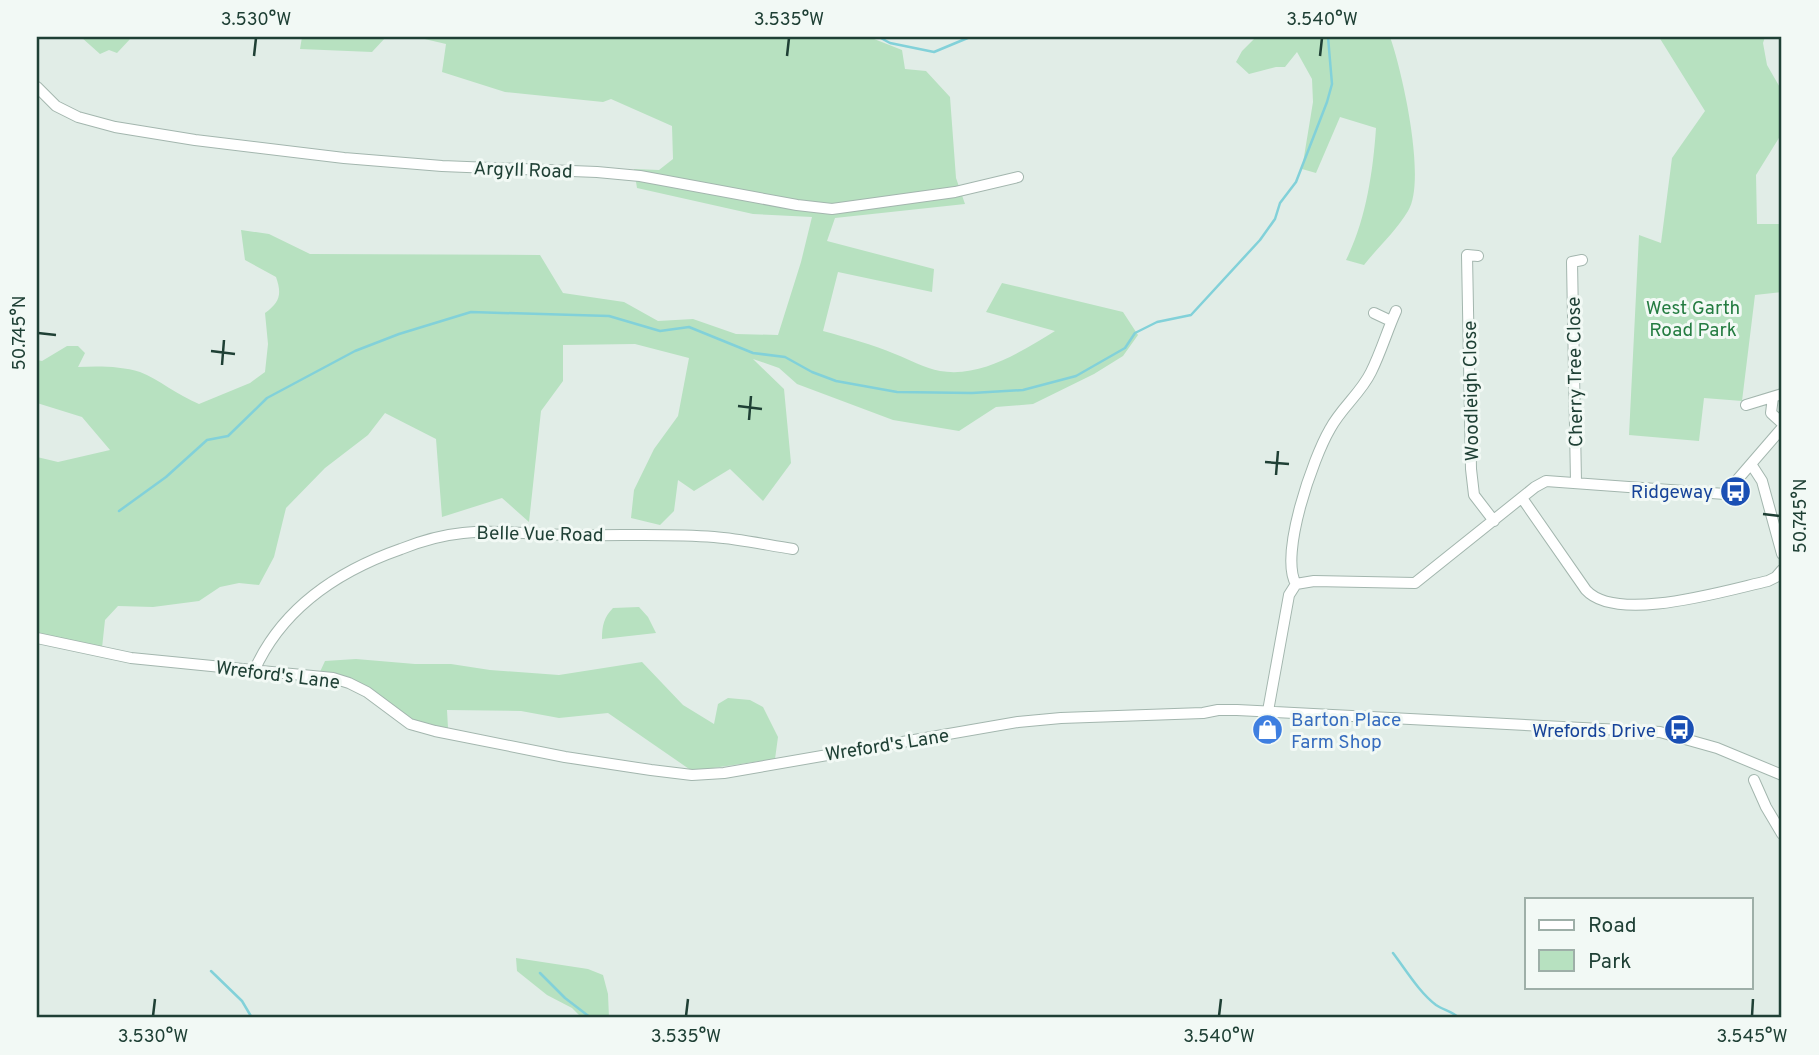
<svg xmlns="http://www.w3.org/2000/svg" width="1819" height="1055" viewBox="0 0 1819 1055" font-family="Overpass,sans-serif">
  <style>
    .green { fill: #b7e1c0 }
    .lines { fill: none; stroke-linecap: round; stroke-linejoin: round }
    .stream { stroke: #82d1d9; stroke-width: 2.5 }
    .minor-casing { stroke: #a3b6ae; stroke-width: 12 }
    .minor { stroke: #fff; stroke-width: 10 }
    .ticks { fill: none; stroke: #1f4035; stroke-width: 2.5 }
    .labels { text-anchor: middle; stroke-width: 6; stroke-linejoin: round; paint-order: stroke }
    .street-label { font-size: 19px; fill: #1f4035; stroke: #f2f9f5 }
    .park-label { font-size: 19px; fill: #247c41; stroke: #f2f9f5 }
    .transit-label { font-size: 19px; fill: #164399; stroke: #f2f9f5; text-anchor: end }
    .shop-label { font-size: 19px; fill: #366cbe; stroke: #f2f9f5; text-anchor: start }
    .neatline { fill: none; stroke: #1f4035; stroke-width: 2.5 }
    .ticks-label { font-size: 18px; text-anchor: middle; fill: #1f4035 }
  </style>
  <rect width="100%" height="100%" fill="#e1ede7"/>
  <!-- green -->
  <path class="green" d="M 81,37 L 132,37 L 117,53 L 109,50 L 100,54 Z
    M 302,37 L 386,37 L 372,52 L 300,49 Z
    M 416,37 L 869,37 L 902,50 L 905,69 L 926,71 L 950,97 L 956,178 L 965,204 L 835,218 L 827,241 L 934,269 L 932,292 L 838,272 L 823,331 C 848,338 872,344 895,354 C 910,360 925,368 940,371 C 982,378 1022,351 1055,331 L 986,312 L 1002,283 L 1123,312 L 1138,335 L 1123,356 L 1094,374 L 1033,404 L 996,407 L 959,431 L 893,420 L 797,384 L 779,368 L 753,359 L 784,389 L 791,463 L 763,501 L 730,469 L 694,491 L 678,480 L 674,511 L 660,525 L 631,518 L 634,490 L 654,449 L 678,416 L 689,358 L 635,344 L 563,345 L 563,381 L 541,411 L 529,522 L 502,498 L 442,517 L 436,439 L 385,413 L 368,435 L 325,468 L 286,508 L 274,557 L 259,585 L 239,583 L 220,587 L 199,601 L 153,607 L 118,606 L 105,620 L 102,648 L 37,635 L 37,457 L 58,462 L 110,450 L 82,417 L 37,403 L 37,360 L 42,361 L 67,346 L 78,346 L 85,353 L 78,367 C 98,366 121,366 140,372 C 158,379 179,396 199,404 L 250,383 L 265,372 L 268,344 L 265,313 C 280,302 282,294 276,277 L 245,260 L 241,230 L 269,234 L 310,254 L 540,255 L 563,293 L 624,302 L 658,321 L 693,319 L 736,334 L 778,335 L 801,262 L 812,217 L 753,214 L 637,188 L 634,169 L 659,170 L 673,159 L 672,126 L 611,99 L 603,102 L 505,92 L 442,72 L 446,44 Z
    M 1256,37 L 1390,37 C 1402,70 1427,181 1408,211 C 1397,230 1378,247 1364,265 L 1346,260 C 1366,220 1373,172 1376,128 L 1340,117 L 1316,173 L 1302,169 L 1313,102 L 1312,79 L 1297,52 L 1285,67 L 1276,67 L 1249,74 L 1236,62 L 1242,51 Z
    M 1659,37 L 1765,37 L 1763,43 L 1767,65 L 1782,91 L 1782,133 L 1756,175 L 1757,224 L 1782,224 L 1782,292 L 1755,295 L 1742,401 L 1704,398 L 1699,441 L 1629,435 L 1639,235 L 1661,243 L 1672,158 L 1705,111 Z
    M 639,607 L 648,617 L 656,633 L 602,639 C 602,626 604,617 613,608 Z
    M 356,659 L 415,664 L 451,664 L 490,670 L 559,675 L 642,662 L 683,705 L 714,724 L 718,704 L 728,698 L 750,700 L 763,707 L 778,737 L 775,759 L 692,771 L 608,713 L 559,718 L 521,711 L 447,710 L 448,728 L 417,722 L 319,674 L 325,661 Z
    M 516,958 L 588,969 L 603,975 L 608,994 L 609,1018 L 582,1018 L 572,1008 L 547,995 L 517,971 Z"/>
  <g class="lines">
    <!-- stream -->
    <path class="stream" d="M 879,37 L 890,43 L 934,52 L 970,37
      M 119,511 L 166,477 L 207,440 L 228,436 L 267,398 L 355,351 L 399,334 L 471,312 L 609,316 L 660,331 L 689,327 L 753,353 L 785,357 L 812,372 L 836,381 L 897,392 L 972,393 L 1023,390 L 1076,376 L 1125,348 L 1135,333 L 1157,322 L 1191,315 L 1260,240 L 1275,219 L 1280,203 L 1296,182 L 1327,102 L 1332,84 L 1328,37
      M 1393,953 C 1406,970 1419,992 1436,1005 C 1443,1010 1452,1011 1459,1018
      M 211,971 L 242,1001 L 252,1018
      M 540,973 L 565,998 L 591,1018"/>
    <defs>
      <path id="minor" d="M 37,87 L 56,106 L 78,117 L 115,127 L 195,140 L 344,158 L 442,166 L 597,172 L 640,176 L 797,205 L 832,209 L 955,192 L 1018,177
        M 1478,256 L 1467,255 L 1471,469 L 1474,495 L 1494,521
        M 1374,313 L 1391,321
        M 1773,397 L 1771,413 L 1782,423
        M 1746,405 L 1782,394
        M 1751,464 L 1762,481 L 1782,554
        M 1576,482 L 1572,262 L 1582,260
        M 1522,498 L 1586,590 C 1617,624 1727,590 1768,581 L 1776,577 L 1782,570
        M 1296,584 C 1279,555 1313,458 1330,429 C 1341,408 1361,393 1371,372 C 1381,352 1387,331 1396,311
        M 37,638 L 131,658 L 333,678 L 349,683 L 367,692 L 410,724 L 435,731 L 565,757 L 651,770 L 692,775 L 724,773 L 1018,722 L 1061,718 L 1203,713 L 1218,710 L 1237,710 L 1660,732 L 1717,748 L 1782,775
        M 254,671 C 282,608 338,571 401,549 C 421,541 442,535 463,533 C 499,529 534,535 570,535 C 618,536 666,533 714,537 C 740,539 767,545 793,549
        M 1268,711 L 1289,595 L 1296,584 L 1314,581 L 1415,583 L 1535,487 L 1546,481 L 1725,494 L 1782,428
        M 1754,780 L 1766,807 L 1782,834"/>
    </defs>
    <!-- minor casing -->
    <use href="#minor" class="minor-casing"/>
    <!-- minor -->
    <use href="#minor" class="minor"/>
  </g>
  <!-- ticks -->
  <path class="ticks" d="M 254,56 L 256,38M 787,56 L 789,38M 1320,56 L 1322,38M 38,333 L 56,335M 211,351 L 235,354M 222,365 L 224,340M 738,406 L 762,409M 749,420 L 751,396M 1265,462 L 1289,464M 1276,475 L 1278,451M 1763,514 L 1780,516M 153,1016 L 155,999M 686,1016 L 688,999M 1219,1016 L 1221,999M 1752,1016 L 1753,999"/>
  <!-- icons -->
  <defs>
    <symbol id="bus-disc" viewBox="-11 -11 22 22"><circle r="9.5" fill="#1a4fb4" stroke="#f2f9f5"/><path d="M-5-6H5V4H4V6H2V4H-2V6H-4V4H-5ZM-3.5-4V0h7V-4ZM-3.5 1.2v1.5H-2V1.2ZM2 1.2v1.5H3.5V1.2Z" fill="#fff"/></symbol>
    <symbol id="shop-disc" viewBox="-11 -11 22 22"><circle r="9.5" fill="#3f7fe0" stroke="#f2f9f5"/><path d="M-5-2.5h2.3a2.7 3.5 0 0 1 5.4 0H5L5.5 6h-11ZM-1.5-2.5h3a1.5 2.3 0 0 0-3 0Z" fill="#fff"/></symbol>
  </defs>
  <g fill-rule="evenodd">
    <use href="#bus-disc" x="1718" y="474" width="35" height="35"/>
    <use href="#shop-disc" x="1250" y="712" width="35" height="35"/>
    <use href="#bus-disc" x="1662" y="712" width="35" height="35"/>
  </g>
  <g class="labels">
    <!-- street labels -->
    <g class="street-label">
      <text transform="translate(523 169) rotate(2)" y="7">Argyll Road</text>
      <text transform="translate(1574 372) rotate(-91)" y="7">Cherry Tree Close</text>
      <text transform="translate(1470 391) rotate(-91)" y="7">Woodleigh Close</text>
      <text transform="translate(540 533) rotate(1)" y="7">Belle Vue Road</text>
      <text transform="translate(278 674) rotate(7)" y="7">Wreford's Lane</text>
      <text transform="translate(887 744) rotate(-9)" y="7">Wreford's Lane</text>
    </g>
    <!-- park labels -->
    <g class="park-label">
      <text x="1693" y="314">West Garth<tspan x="1693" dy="22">Road Park</tspan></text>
    </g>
    <!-- transit labels -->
    <g class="transit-label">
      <text x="1713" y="498">Ridgeway</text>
      <text x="1656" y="737">Wrefords Drive</text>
    </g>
    <!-- shop labels -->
    <g class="shop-label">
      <text x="1291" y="726">Barton Place<tspan x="1291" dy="22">Farm Shop</tspan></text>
    </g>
  </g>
  <!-- border -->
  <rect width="1819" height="1055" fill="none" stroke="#f2f9f5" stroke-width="77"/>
  <!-- legend -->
  <rect x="1525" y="898" width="228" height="91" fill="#f2f9f5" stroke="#9eafa8" stroke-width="2"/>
  <rect x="1539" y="920" width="35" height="10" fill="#ffffff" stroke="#9eafa8" stroke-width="2"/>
  <text x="1588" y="932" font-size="21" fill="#1f4035">Road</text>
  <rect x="1539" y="950" width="35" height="21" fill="#b7e1c0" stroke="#9eafa8" stroke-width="2"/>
  <text x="1588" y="968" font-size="21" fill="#1f4035">Park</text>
  <rect x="38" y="38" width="1742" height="978" class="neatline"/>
  <g class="ticks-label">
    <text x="256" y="25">3.530°W</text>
    <text x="789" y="25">3.535°W</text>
    <text x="1322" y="25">3.540°W</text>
    <text transform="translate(19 333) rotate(-90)" y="6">50.745°N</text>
    <text transform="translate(1800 516) rotate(-90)" y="6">50.745°N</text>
    <text x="153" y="1042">3.530°W</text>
    <text x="686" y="1042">3.535°W</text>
    <text x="1219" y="1042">3.540°W</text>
    <text x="1752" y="1042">3.545°W</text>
  </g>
</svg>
